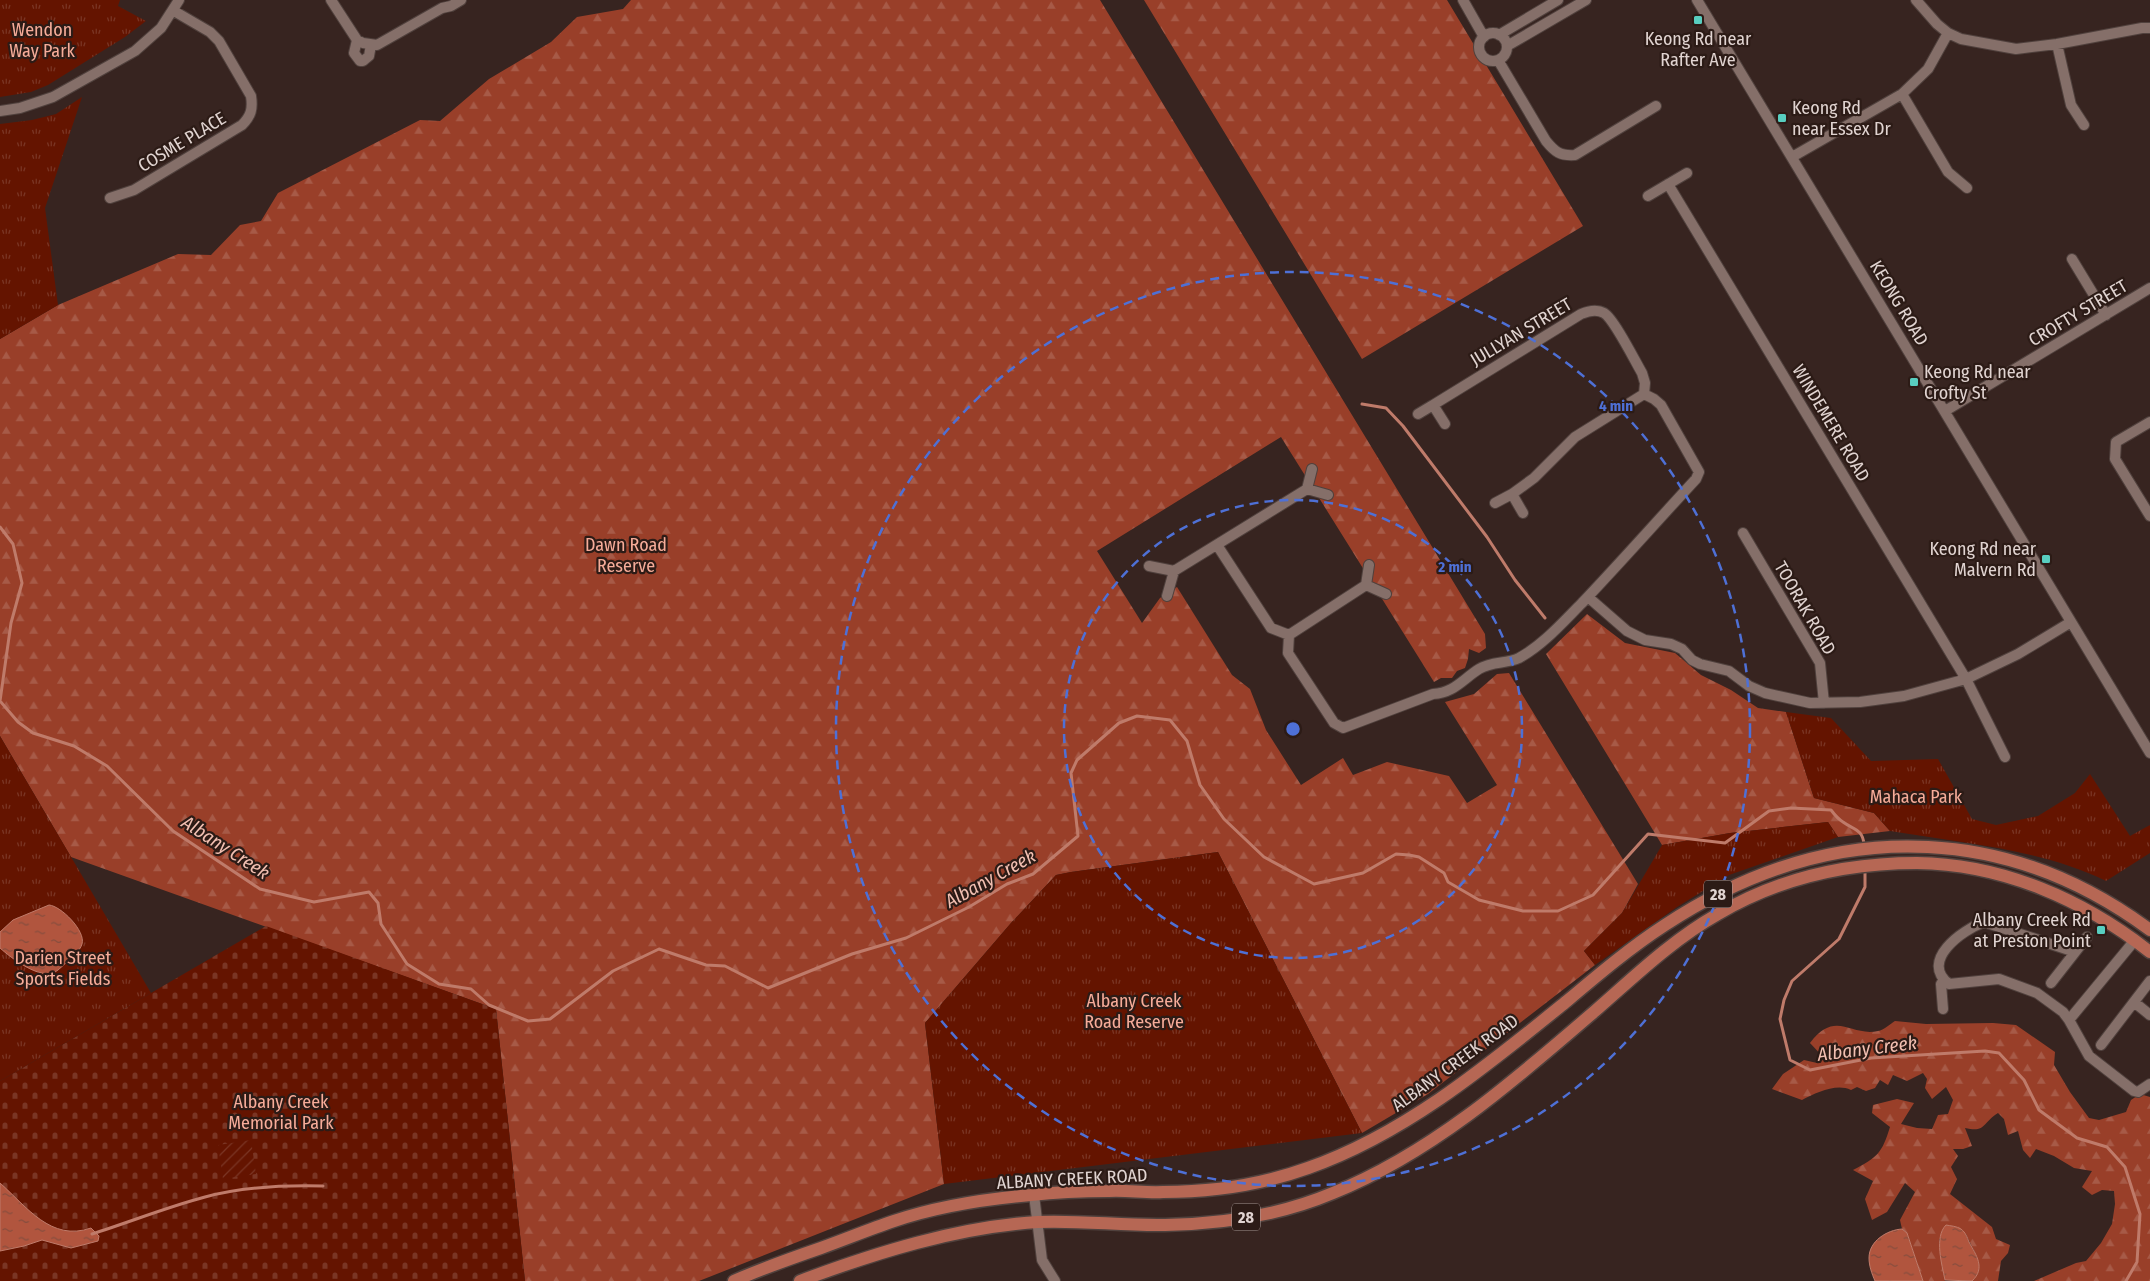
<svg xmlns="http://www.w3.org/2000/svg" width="2150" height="1281" viewBox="0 0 2150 1281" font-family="'Fira Sans Condensed',sans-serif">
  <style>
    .forest { fill: url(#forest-firs) }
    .cemetery { fill: url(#cemetery-stones) }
    .park { fill: url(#park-tufts) }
    .garden { fill: url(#garden-furrows) }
    .water { fill: url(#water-ripples); stroke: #bf7b6a }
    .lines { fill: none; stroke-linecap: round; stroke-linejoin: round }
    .stream { stroke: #bf7b6a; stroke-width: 3 }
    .minor-casing { stroke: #50413d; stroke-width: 12 }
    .major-casing { stroke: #50413d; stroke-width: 15 }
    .minor { stroke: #856f69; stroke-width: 10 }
    .major { stroke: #b66754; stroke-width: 12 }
    .ring { fill: none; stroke: #4e70d6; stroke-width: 2.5; stroke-dasharray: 9 6 }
    .poi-dot { fill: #58cec0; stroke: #2c1b16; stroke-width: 2 }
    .labels { text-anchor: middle; stroke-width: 4.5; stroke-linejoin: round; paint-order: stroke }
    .shield { fill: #2c1b16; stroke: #ab9c99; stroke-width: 1 }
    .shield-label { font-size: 16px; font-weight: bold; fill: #e1d4d1 }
    .park-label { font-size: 18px; fill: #f7ac99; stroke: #2c1b16 }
    .poi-label { font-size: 18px; fill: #e1d4d1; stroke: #2c1b16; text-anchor: start }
    .street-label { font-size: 18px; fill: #e1d4d1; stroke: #2c1b16 }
    .water-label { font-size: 19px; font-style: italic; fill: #f2bfb1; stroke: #2c1b16 }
    .centre { fill: #4e70d6; stroke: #2c1b16; stroke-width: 2.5 }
    .ring-label { font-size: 15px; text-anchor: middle; font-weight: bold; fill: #4e70d6; stroke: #2c1b16; stroke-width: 4.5; stroke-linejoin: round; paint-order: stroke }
  </style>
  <defs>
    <pattern id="forest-firs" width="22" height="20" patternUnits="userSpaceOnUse" patternTransform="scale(1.25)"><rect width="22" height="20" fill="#993f29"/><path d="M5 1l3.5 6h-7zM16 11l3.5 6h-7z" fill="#a75a47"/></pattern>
    <pattern id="cemetery-stones" width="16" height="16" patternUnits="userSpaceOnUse" patternTransform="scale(1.25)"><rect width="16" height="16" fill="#641400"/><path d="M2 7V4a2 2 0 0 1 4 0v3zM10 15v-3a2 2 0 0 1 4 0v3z" fill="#7a3524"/></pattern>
    <pattern id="park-tufts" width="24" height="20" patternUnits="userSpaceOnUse" patternTransform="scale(1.25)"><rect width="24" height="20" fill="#641400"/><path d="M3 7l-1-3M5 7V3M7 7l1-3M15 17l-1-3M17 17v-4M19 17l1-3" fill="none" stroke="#7a3524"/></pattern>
    <pattern id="garden-furrows" width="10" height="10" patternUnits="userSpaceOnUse" patternTransform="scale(1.25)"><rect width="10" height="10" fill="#641400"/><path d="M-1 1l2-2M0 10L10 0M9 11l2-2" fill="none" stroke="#7a3524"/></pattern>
    <pattern id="water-ripples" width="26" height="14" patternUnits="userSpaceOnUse" patternTransform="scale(1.25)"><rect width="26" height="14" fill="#b1553e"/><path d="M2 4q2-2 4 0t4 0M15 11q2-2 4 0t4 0" fill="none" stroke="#854d3e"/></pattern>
  </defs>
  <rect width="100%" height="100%" fill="#372420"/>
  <!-- forest -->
  <path class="forest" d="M 631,0 L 1100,0 L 1485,634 L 1486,648 L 1479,653 L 1469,649 L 1468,659 L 1465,668 L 1457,671 L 1452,678 L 1441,678 L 1434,682 L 1281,437 L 1097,551 L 1142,623 L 1160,598 L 1177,587 L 1232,675 L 1250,689 L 1266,730 L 1301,785 L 1343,758 L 1353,775 L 1387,762 L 1449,776 L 1467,803 L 1497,785 L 1445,702 L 1474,694 L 1497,674 L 1509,673 L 1638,884 L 1622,913 L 1584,951 L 1595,965 L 1428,1094 L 1362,1133 L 1218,852 L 1071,872 L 1056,875 L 1011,923 L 925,1023 L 944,1184 L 699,1281 L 525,1281 L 496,1009 L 71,857 L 0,736 L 0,339 L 58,305 L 178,254 L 211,255 L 240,225 L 261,221 L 278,193 L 420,120 L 440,121 L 489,79 L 551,42 L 577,17 L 623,9 Z
    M 1144,0 L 1447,0 L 1583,226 L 1362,359 Z
    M 1587,614 L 1625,643 L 1675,653 L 1701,675 L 1731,690 L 1758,708 L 1786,712 L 1814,798 L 1874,813 L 1890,831 L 1838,837 L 1828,822 L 1730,833 L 1662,845 L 1546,654 Z
    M 1895,1021 L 1926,1024 L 1993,1023 L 2016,1025 L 2055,1052 L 2054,1065 L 2070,1092 L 2089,1118 L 2099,1120 L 2126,1112 L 2131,1100 L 2140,1094 L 2150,1097 L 2150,1281 L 2034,1281 L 2076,1263 L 2086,1261 L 2101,1243 L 2112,1224 L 2115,1204 L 2114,1191 L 2102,1190 L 2092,1195 L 2082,1187 L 2092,1171 L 2074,1168 L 2054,1156 L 2036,1149 L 2030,1158 L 2023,1150 L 2018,1131 L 2008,1135 L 2004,1119 L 1998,1113 C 1982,1123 1986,1133 1965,1128 L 1972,1146 L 1963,1149 L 1953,1149 L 1958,1156 L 1951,1167 L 1957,1179 L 1950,1194 L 1992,1227 L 1996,1239 L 2010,1245 L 2008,1253 L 2001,1261 L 1998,1281 L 1972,1281 C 1987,1266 1972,1249 1966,1234 L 1939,1239 L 1945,1281 L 1923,1281 L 1907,1233 L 1902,1229 L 1900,1220 L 1915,1192 L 1905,1183 L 1887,1212 L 1872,1220 L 1865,1199 L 1873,1181 L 1853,1170 C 1878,1157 1882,1153 1890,1127 L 1872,1113 L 1873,1105 L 1897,1099 L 1914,1103 L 1901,1124 L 1917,1128 L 1932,1129 L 1938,1115 L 1948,1114 L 1953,1100 L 1946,1087 L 1932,1099 L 1925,1088 L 1927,1079 L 1923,1073 L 1907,1081 L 1893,1075 L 1888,1085 L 1880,1080 L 1875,1088 L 1866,1091 L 1857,1087 L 1851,1090 C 1836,1083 1816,1093 1802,1100 L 1772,1089 L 1783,1074 L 1804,1060 L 1817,1063 L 1825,1059 L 1810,1043 C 1836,1009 1850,1037 1878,1031 C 1884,1030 1890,1024 1895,1021 Z"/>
  <!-- cemetery -->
  <path class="cemetery" d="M 266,926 L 496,1009 L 525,1281 L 0,1281 L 0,1081 Z"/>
  <!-- park -->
  <path class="park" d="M 0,0 L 120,0 L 118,6 L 146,21 L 125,37 L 48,85 L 31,92 L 0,97 Z
    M 82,97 L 45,208 L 58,305 L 0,339 L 0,124 L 32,120 L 56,114 Z
    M 1786,712 L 1831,718 L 1871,761 L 1938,759 L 1972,819 L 1996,825 L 2038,816 L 2075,793 L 2090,774 L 2130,836 L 2150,825 L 2150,853 L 2106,881 C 2040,849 1962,843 1890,831 L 1874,813 L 1814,798 Z
    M 0,736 L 151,993 L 0,1081 Z
    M 1828,822 L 1838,837 L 1729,875 L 1677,907 L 1595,965 L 1584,951 L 1622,913 L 1662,845 L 1730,833 Z
    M 1218,852 L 1362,1133 L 944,1184 L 925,1023 L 1011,923 L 1056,875 L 1071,872 Z"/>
  <!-- garden -->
  <path class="garden" d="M 251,1140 L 256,1174 L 223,1179 L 218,1145 Z"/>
  <!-- water -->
  <path class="water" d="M 49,905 C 61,906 86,931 82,944 C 80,951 72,957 67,962 C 63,965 59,970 55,972 C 40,980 11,958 0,948 L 0,932 L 13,920 Z
    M 0,1183 C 27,1207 51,1242 91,1228 L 99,1236 L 98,1241 L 71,1248 L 42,1240 L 24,1246 L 0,1251 Z
    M 1946,1225 C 1951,1226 1956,1226 1961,1229 C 1966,1233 1967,1237 1969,1242 C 1976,1255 1986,1268 1972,1281 L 1945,1280 C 1942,1265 1934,1237 1946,1225 Z
    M 1902,1229 L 1907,1233 L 1923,1281 L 1875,1281 C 1872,1274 1869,1266 1869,1258 C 1869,1241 1887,1230 1902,1229 Z"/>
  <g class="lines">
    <!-- stream -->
    <path class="stream" d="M 1362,404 L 1386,408 L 1403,426 L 1487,537 L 1515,580 L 1545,618
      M 0,527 L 13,544 L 22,583 L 11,623 L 0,701 L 18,722 L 33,733 L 74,746 L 107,766 L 173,831 L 260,889 L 314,902 L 369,892 L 378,903 L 381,924 L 407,964 L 439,984 L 471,989 L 489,1005 L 528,1021 L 550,1019 L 613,971 L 659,949 L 706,965 L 725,966 L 768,988 L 852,954 L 906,938 L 969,907 L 1007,884 L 1033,874 L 1078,836 L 1071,773 L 1077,760 L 1119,723 L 1137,716 L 1170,720 L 1187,741 L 1200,785 L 1224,819 L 1264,857 L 1314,884 L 1363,873 L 1396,854 L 1409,855 L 1419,857 L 1444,873 L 1448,882 L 1479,900 L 1523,911 L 1558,911 L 1593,895 L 1648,834 L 1725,843 L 1769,811 L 1791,808 L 1831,810 C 1834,814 1838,819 1843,822 C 1854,830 1863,829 1864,845
      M 1865,869 L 1865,887 L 1839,939 L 1792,981 L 1784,1000 L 1780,1019 L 1790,1060 L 1810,1070 L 1871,1058 L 1985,1051 L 1999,1053 L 2024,1080 L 2039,1110 L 2077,1138 L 2107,1147 L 2125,1167 L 2140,1214 L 2137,1262 L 2126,1281
      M 92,1234 C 130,1222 167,1207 205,1197 C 242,1187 285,1185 323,1186"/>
    <defs>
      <path id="minor" d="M 331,0 L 357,40 L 363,43 L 377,45 L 442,8 L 451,6 L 461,0
        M 1463,0 L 1484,37
        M 1697,0 L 2150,753
        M 1916,0 L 1937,24 L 1948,33 L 1961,39 L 2016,49 L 2057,44 L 2142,28 L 2150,28
        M1479 47a14 14 0 1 1 28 0a14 14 0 1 1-28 0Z
        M 1499,35 L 1558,0
        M 357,40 L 354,53 L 360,61 L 363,61 L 369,56 L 371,45
        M 2057,44 L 2071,105 L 2084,125
        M 1507,46 L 1586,0
        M 1498,60 L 1546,141 C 1555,152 1560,156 1575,155 L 1656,106
        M 1902,94 L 1948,172 L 1967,188
        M 0,111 L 20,108 L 53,97 L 135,51 L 161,28 L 179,0
        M 1792,157 L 1902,94 L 1928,69 L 1948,33
        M 1668,184 L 1966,679 L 2005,757
        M 1648,196 L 1687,173
        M 110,198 L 134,190 L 242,125 C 251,116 253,109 251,96 L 219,41 L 210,32 L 174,11
        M 2072,259 L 2106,315
        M 1945,411 L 2150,288
        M 1418,414 L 1433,405 L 1445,424
        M 2150,422 L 2116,442 L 2115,459 L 2150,516
        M 1312,469 L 1307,489 L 1328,495
        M 1512,494 L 1534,478 L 1575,437 L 1644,394
        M 1495,503 L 1512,494 L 1523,513
        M 1743,533 L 1820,663 L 1824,703
        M 1217,545 L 1271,628 L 1289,635 L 1288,653 L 1334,723 L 1343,728 L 1433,694 C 1454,693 1463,679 1479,669 C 1492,661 1506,664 1519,658 C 1543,645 1563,622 1582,603 C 1621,562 1658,520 1696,479 L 1699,472 L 1661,405 L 1654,399 L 1644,394 L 1645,383 L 1642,373 C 1635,361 1614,319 1604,313 C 1597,309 1588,311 1581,314 L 1433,405
        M 1369,565 L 1366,585 L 1386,594
        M 1149,566 L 1174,571 L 1167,596
        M 1174,571 L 1307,489
        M 1588,597 L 1627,631 L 1645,640 L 1671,644 L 1682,649 L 1692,660 L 1700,664 L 1729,671 L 1749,686 L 1765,693 L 1810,703 L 1860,702 L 1904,696 L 1966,679 L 2018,654 L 2071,622
        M 1289,635 L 1366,585
        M 2075,952 L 1984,922 C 1962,930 1919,961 1949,984 L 1999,979 L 2037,993 L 2063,1012 L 2069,1020 L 2089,1056 L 2134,1091 L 2138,1092 L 2150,1084
        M 2051,983 L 2087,937
        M 2134,1002 L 2150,1015
        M 1943,1009 L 1941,984 L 1944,980
        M 2069,1020 L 2135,940
        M 2101,1045 L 2150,981
        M 1034,1195 L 1042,1260 L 1055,1281"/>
      <path id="major" d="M 734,1281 C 763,1268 792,1258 821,1248 C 846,1239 870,1229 894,1221 C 938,1206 985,1199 1031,1195 C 1057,1192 1083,1191 1109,1191 C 1127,1190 1145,1193 1163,1192 C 1212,1192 1261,1185 1308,1168 C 1405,1134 1488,1065 1567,1001 C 1599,974 1631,947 1665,925 C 1744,873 1833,842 1928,847 C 2010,851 2085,882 2150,930
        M 800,1281 C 875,1253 957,1227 1038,1222 C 1080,1220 1123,1226 1165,1225 C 1220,1224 1281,1215 1333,1193 C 1432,1153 1515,1080 1595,1011 C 1634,977 1672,940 1718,914 C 1779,878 1847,863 1917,863 C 2003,864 2084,900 2150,952"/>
    </defs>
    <!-- minor casing -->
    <use href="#minor" class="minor-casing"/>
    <!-- major casing -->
    <use href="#major" class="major-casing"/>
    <!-- minor -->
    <use href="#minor" class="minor"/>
    <!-- major -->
    <use href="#major" class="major"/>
  </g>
  <!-- distance rings -->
  <g class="ring">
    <circle cx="1293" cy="729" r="229"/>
    <circle cx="1293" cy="729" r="457"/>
  </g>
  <!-- markers -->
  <g class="poi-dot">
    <rect x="1693" y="15" width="10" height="10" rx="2.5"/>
    <rect x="1777" y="113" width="10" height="10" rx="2.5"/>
    <rect x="1909" y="377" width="10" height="10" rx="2.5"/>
    <rect x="2041" y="554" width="10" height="10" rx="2.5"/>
    <rect x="2096" y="925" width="10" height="10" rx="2.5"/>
  </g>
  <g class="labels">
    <!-- shield labels -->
    <g class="shield">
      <rect x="1704" y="880.5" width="28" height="27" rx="4"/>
      <rect x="1232" y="1203.5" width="28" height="27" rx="4"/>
    </g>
    <g class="shield-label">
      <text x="1718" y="900">28</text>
      <text x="1246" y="1223">28</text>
    </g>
    <!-- park labels -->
    <g class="park-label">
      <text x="42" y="36">Wendon<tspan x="42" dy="21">Way Park</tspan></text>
      <text x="626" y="551">Dawn Road<tspan x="626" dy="21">Reserve</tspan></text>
      <text x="1916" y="803">Mahaca Park</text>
      <text x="63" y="964">Darien Street<tspan x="63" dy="21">Sports Fields</tspan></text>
      <text x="1134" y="1007">Albany Creek<tspan x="1134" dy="21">Road Reserve</tspan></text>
      <text x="281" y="1108">Albany Creek<tspan x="281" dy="21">Memorial Park</tspan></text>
    </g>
    <!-- poi labels -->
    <g class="poi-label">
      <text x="1698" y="45" text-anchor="middle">Keong Rd near<tspan x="1698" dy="21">Rafter Ave</tspan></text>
      <text x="1792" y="114">Keong Rd<tspan x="1792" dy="21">near Essex Dr</tspan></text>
      <text x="1924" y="378">Keong Rd near<tspan x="1924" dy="21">Crofty St</tspan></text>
      <text x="2036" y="555" text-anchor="end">Keong Rd near<tspan x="2036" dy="21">Malvern Rd</tspan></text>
      <text x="2091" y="926" text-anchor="end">Albany Creek Rd<tspan x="2091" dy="21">at Preston Point</tspan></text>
    </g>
    <!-- street labels -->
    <g class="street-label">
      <text transform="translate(182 142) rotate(-31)" y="6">COSME PLACE</text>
      <text transform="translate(1899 303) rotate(59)" y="6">KEONG ROAD</text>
      <text transform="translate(2078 313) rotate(-31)" y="6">CROFTY STREET</text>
      <text transform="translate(1521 332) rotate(-31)" y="6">JULLYAN STREET</text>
      <text transform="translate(1831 423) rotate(59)" y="6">WINDEMERE ROAD</text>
      <text transform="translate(1805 608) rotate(60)" y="6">TOORAK ROAD</text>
      <text transform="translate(1455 1063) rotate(-36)" y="6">ALBANY CREEK ROAD</text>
      <text transform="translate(1072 1179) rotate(-3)" y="6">ALBANY CREEK ROAD</text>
    </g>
    <!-- water labels -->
    <g class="water-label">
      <text transform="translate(226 847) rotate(33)" y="7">Albany Creek</text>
      <text transform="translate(990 878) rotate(-29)" y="7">Albany Creek</text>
      <text transform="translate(1867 1048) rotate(-7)" y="7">Albany Creek</text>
    </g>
  </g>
  <circle cx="1293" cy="729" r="8" class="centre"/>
  <g class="ring-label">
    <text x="1616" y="411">4 min</text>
    <text x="1455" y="572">2 min</text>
  </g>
</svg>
